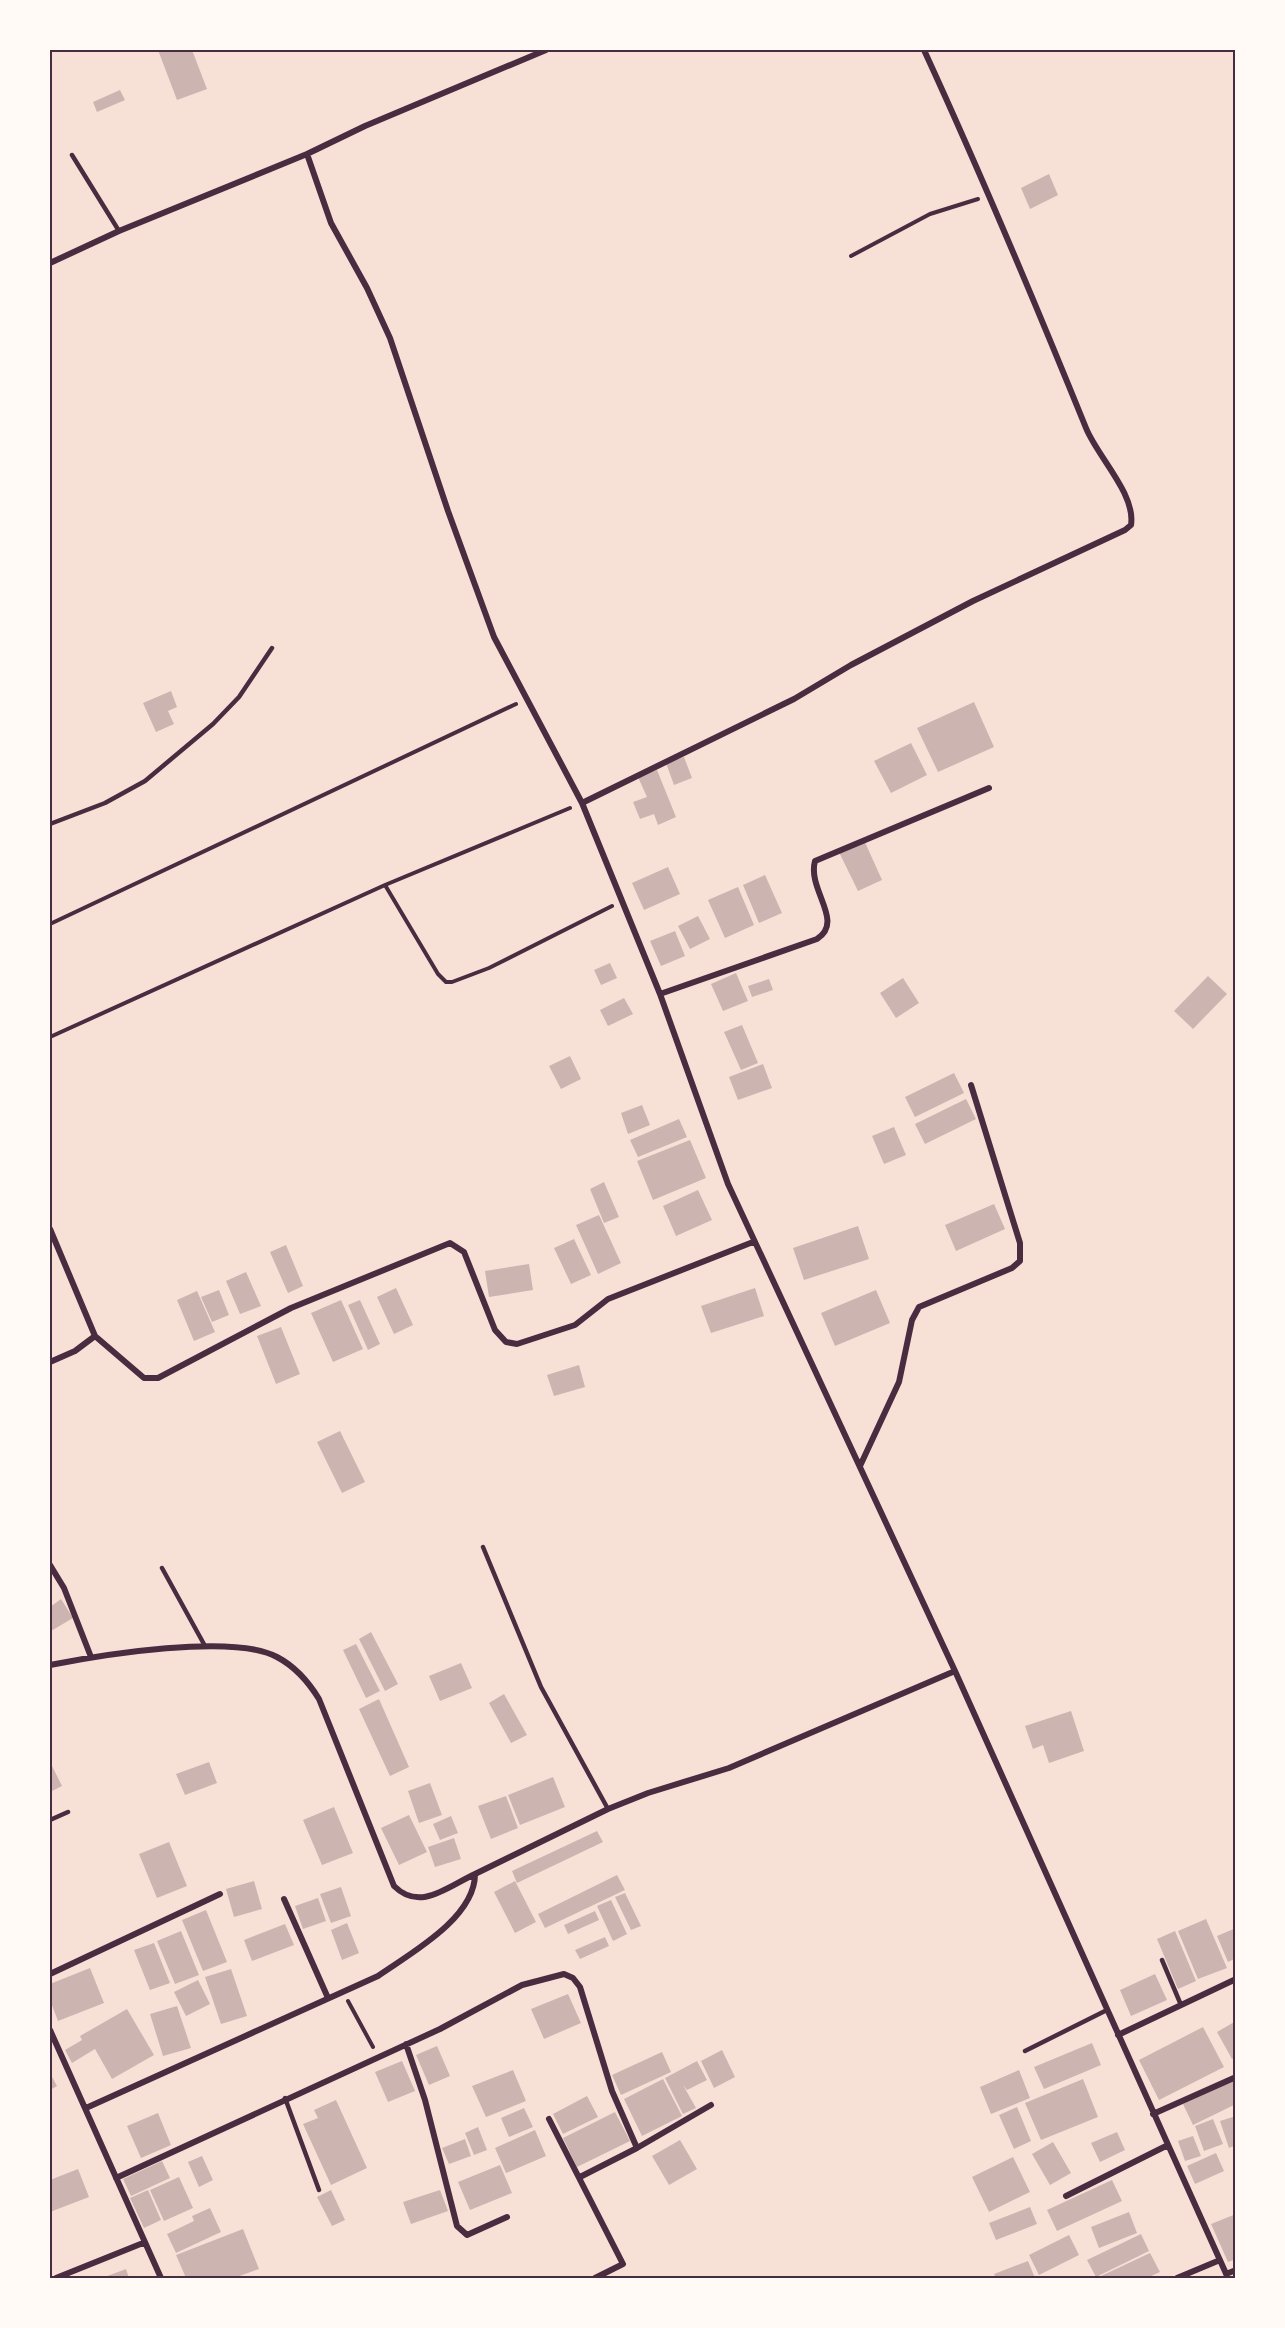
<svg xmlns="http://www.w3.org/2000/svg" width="1285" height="2328" viewBox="0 0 1285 2328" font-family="'Alegreya Sans',sans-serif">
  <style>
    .building { fill: #ccb4b1 }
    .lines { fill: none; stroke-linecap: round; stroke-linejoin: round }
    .path { stroke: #4a2c40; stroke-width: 4 }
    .service { stroke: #4a2c40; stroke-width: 4.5 }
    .minor { stroke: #4a2c40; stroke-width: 6 }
    .neatline { fill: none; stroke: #4a2c40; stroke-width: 2 }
  </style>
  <rect width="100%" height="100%" fill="#f7e1d7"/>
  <!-- building -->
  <path class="building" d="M 158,50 L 192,50 L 207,89 L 177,100 Z
    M 120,90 L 125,100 L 97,112 L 93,102 Z
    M 1049,174 L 1058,195 L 1030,209 L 1021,188 Z
    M 171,691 L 177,707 L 168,711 L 174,724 L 156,732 L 143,703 Z
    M 974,702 L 994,747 L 938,772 L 917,728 Z
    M 911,743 L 927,775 L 891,793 L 874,761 Z
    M 684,757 L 692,778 L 674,785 L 666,763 Z
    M 657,770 L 676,817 L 658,825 L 654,814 L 640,819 L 633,802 L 647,797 L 638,777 Z
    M 864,840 L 882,880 L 858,891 L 839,852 Z
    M 668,867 L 680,894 L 644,910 L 632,883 Z
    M 765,875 L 782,913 L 759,923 L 743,885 Z
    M 738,887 L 754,925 L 725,938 L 708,900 Z
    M 698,916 L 710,939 L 690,949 L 678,926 Z
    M 675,931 L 685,956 L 661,966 L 650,941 Z
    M 610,963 L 617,978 L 601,985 L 594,970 Z
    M 736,973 L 748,1001 L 723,1011 L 711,984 Z
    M 1208,976 L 1227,994 L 1193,1029 L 1174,1011 Z
    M 903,978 L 919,1003 L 896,1018 L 880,993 Z
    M 769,979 L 773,990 L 752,997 L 748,986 Z
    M 624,998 L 633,1014 L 608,1026 L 600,1010 Z
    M 742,1025 L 758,1063 L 741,1070 L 724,1032 Z
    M 570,1056 L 581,1079 L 561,1089 L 549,1066 Z
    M 763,1064 L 772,1088 L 738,1100 L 729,1077 Z
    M 954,1073 L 964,1093 L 915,1117 L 905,1097 Z
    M 966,1099 L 976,1119 L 925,1144 L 915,1124 Z
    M 642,1105 L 650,1125 L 628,1134 L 621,1113 Z
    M 679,1119 L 687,1137 L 638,1157 L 630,1140 Z
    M 894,1127 L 906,1155 L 884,1164 L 872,1136 Z
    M 690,1140 L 706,1178 L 653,1200 L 637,1161 Z
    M 604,1182 L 619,1217 L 604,1223 L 590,1189 Z
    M 698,1190 L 712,1220 L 676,1236 L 663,1206 Z
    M 994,1204 L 1005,1229 L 956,1251 L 945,1225 Z
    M 599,1215 L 621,1263 L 598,1274 L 576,1225 Z
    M 858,1226 L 869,1259 L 804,1280 L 793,1248 Z
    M 574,1239 L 591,1275 L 571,1284 L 554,1248 Z
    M 286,1245 L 303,1286 L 288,1293 L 270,1252 Z
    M 529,1264 L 533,1290 L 489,1297 L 485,1271 Z
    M 246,1272 L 261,1306 L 240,1314 L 226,1281 Z
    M 396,1288 L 413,1325 L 394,1334 L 377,1297 Z
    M 755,1288 L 764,1316 L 711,1333 L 701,1306 Z
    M 219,1290 L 229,1315 L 212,1322 L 201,1297 Z
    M 876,1290 L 890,1323 L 835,1346 L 821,1313 Z
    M 197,1291 L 215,1332 L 194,1341 L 177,1300 Z
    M 341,1300 L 363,1349 L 333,1362 L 311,1313 Z
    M 360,1300 L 380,1344 L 368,1350 L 348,1305 Z
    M 281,1327 L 300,1374 L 276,1384 L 257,1336 Z
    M 579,1365 L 585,1387 L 554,1396 L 547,1375 Z
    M 340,1431 L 365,1482 L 342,1493 L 317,1442 Z
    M 61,1599 L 73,1618 L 51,1631 L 50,1607 Z
    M 371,1632 L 398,1684 L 385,1691 L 359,1639 Z
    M 356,1644 L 380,1691 L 366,1698 L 343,1650 Z
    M 461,1663 L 472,1688 L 440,1701 L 429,1676 Z
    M 504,1694 L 527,1735 L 511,1743 L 489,1703 Z
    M 379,1699 L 409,1767 L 390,1776 L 359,1709 Z
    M 1071,1711 L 1084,1751 L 1049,1763 L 1043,1745 L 1033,1749 L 1025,1726 Z
    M 50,1762 L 62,1786 L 50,1792 Z
    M 209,1762 L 217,1783 L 185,1795 L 176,1774 Z
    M 553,1777 L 565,1807 L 520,1825 L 508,1795 Z
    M 430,1783 L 442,1815 L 419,1823 L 408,1791 Z
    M 506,1796 L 518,1828 L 491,1839 L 478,1806 Z
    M 334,1807 L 353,1853 L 322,1865 L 303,1820 Z
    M 409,1815 L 427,1852 L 399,1865 L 381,1828 Z
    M 451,1816 L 458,1833 L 440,1840 L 433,1824 Z
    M 597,1831 L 603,1842 L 517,1883 L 512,1871 Z
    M 454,1838 L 461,1859 L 435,1867 L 428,1847 Z
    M 169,1842 L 187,1886 L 157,1898 L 139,1854 Z
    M 617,1875 L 625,1890 L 545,1928 L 538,1914 Z
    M 254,1881 L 262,1909 L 234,1917 L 226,1889 Z
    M 515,1881 L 536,1922 L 515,1933 L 494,1892 Z
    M 341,1887 L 351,1916 L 331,1923 L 320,1894 Z
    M 625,1893 L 641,1926 L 631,1930 L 615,1897 Z
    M 318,1898 L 326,1921 L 303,1929 L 295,1906 Z
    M 611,1900 L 627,1934 L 613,1941 L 597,1906 Z
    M 206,1910 L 227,1962 L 203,1971 L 182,1920 Z
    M 595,1911 L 599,1920 L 568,1934 L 564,1925 Z
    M 1206,1919 L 1227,1968 L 1198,1979 L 1178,1931 Z
    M 347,1923 L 359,1953 L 342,1960 L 331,1930 Z
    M 285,1924 L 294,1945 L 252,1961 L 244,1940 Z
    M 1236,1928 L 1236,1958 L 1228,1962 L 1217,1936 Z
    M 181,1931 L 199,1975 L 175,1984 L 157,1941 Z
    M 1175,1931 L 1196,1981 L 1178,1989 L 1157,1939 Z
    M 605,1937 L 609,1946 L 580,1959 L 575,1950 Z
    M 154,1943 L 170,1983 L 150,1990 L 134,1950 Z
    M 90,1968 L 104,2003 L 58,2021 L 50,2000 L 50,1984 Z
    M 231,1969 L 247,2016 L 221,2024 L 205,1977 Z
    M 1155,1974 L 1167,2000 L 1131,2016 L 1120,1990 Z
    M 198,1980 L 210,2004 L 186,2016 L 174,1992 Z
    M 568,1994 L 581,2023 L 544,2039 L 531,2009 Z
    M 177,2006 L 191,2048 L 163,2056 L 150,2014 Z
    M 127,2009 L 154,2055 L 112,2079 L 95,2049 L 72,2063 L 65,2050 L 82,2040 L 80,2036 Z
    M 1236,2021 L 1236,2057 L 1232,2059 L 1217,2032 Z
    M 1203,2027 L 1224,2067 L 1159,2100 L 1139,2060 Z
    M 1092,2043 L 1101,2065 L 1044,2089 L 1034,2067 Z
    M 437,2046 L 450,2076 L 429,2085 L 416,2055 Z
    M 722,2050 L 735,2077 L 714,2088 L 701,2061 Z
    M 662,2052 L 671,2072 L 621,2095 L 612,2075 Z
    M 402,2061 L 415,2091 L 388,2102 L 375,2072 Z
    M 697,2061 L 707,2080 L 687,2090 L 683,2085 L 696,2108 L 683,2114 L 665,2078 Z
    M 513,2070 L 526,2101 L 486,2117 L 472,2086 Z
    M 1019,2070 L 1030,2098 L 991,2114 L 980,2087 Z
    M 50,2073 L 57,2086 L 50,2090 Z
    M 663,2079 L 682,2116 L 642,2136 L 624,2099 Z
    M 1083,2079 L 1098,2117 L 1041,2140 L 1025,2103 Z
    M 1236,2079 L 1236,2104 L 1193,2125 L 1183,2104 Z
    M 587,2096 L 598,2117 L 563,2134 L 553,2114 Z
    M 336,2100 L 367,2168 L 331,2185 L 303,2124 L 318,2118 L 314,2110 Z
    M 1017,2107 L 1031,2141 L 1014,2149 L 999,2115 Z
    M 524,2108 L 533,2127 L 509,2137 L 501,2118 Z
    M 615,2112 L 630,2141 L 577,2167 L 563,2138 Z
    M 158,2113 L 171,2145 L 141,2158 L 127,2126 Z
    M 1236,2116 L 1236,2145 L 1229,2148 L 1220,2121 Z
    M 1213,2119 L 1223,2144 L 1204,2151 L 1195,2126 Z
    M 478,2127 L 487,2150 L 474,2155 L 465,2133 Z
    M 535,2130 L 546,2156 L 506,2173 L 495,2148 Z
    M 1117,2132 L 1125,2150 L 1100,2162 L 1091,2143 Z
    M 1193,2136 L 1201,2156 L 1185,2161 L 1178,2141 Z
    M 465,2139 L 471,2156 L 449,2164 L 442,2148 Z
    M 680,2140 L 697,2169 L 669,2185 L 652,2156 Z
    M 1053,2142 L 1071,2173 L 1050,2185 L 1032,2154 Z
    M 1216,2153 L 1224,2171 L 1195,2184 L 1187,2166 Z
    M 202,2156 L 213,2180 L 199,2187 L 188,2162 Z
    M 1013,2157 L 1030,2192 L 989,2212 L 972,2177 Z
    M 162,2161 L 170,2178 L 131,2196 L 123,2179 Z
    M 500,2165 L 512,2193 L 470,2210 L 458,2182 Z
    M 78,2169 L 89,2197 L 50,2212 L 50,2180 Z
    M 179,2177 L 193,2208 L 164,2221 L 150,2190 Z
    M 1112,2180 L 1122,2201 L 1057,2231 L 1047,2210 Z
    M 148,2190 L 161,2220 L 144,2228 L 130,2198 Z
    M 331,2190 L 345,2220 L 332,2226 L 317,2197 Z
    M 440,2190 L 448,2211 L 411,2224 L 403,2202 Z
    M 1030,2207 L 1037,2224 L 996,2240 L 989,2223 Z
    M 210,2208 L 221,2232 L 176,2253 L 167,2234 L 194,2221 L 192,2216 Z
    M 1129,2212 L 1137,2233 L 1099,2248 L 1091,2227 Z
    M 1236,2214 L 1236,2259 L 1228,2262 L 1211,2224 Z
    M 243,2229 L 259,2269 L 234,2278 L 186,2278 L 176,2255 Z
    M 1141,2234 L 1149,2251 L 1096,2277 L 1087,2260 Z
    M 1069,2235 L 1079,2255 L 1039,2275 L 1029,2255 Z
    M 1150,2253 L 1160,2272 L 1147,2278 L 1102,2278 L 1101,2276 Z
    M 1028,2261 L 1035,2278 L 996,2278 L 994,2274 Z
    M 126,2269 L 129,2278 L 102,2278 Z"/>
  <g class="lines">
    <!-- path -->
    <path class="path" d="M 851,256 L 930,214 L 978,199
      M 385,885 L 438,974 L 446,982 L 452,982 L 489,968 L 612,906
      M 50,924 L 516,704
      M 50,1037 L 385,885 L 570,808
      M 348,2001 L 373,2047"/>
    <!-- service -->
    <path class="service" d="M 72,155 L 119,231
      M 50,824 L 105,803 L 145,781 L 213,724 L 239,697 L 272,648
      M 483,1547 L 541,1687 L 608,1809
      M 162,1568 L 205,1646
      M 50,1820 L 68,1812
      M 1162,1960 L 1181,2005
      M 1025,2051 L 1107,2010
      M 285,2098 L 319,2190"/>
    <!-- minor -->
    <path class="minor" d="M 307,154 L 331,223 L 367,288 L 390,338 L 448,511 L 494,637 L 582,803 L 660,994 L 728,1184 L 955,1671 L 1228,2278
      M 50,263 L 119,231 L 307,154 L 365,126 L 546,50
      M 582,803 L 794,699 L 851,665 L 973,601 L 1125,530 L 1131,525 C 1136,494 1097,456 1086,428 C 1034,300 981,174 924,50
      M 660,994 L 817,939 C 845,921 807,890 815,861 L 989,788
      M 50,1229 L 95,1336
      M 50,1362 L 75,1351 L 95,1336 L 144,1378 L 158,1378 L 291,1308 L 450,1243 L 464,1252 L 495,1330 L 506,1342 L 517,1344 L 575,1325 L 608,1299 L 753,1242
      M 860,1466 L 899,1382 L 912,1320 L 919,1307 L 1012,1268 L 1020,1261 L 1020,1243 L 971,1085
      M 50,1565 L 64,1588 L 91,1657
      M 50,1665 C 101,1655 233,1633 277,1657 C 296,1667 308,1681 319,1699 L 394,1886 C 420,1912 447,1887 475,1874
      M 284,1899 L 328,1998
      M 50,1974 L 220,1894
      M 50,2030 L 161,2278
      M 1118,2035 L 1236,1979
      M 406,2044 L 425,2100 L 457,2226 L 467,2235 L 507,2217
      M 86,2108 L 378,1976 C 411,1953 475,1918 475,1874 L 608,1809 L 648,1793 L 729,1768 L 955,1671
      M 1153,2114 L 1236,2077
      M 549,2119 L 623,2264 L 595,2278
      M 580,2177 L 637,2148
      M 116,2178 L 440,2029 L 522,1985 L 564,1974 L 573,1978 L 580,1987 L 612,2091 L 637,2148 L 711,2105
      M 1066,2196 L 1168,2145
      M 1226,2274 L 1236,2270
      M 56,2278 L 143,2243
      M 1177,2278 L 1220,2260"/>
  </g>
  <!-- border -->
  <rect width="1285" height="2328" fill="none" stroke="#fffaf5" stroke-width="102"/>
  <rect x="51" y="51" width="1183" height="2226" class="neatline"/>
</svg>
